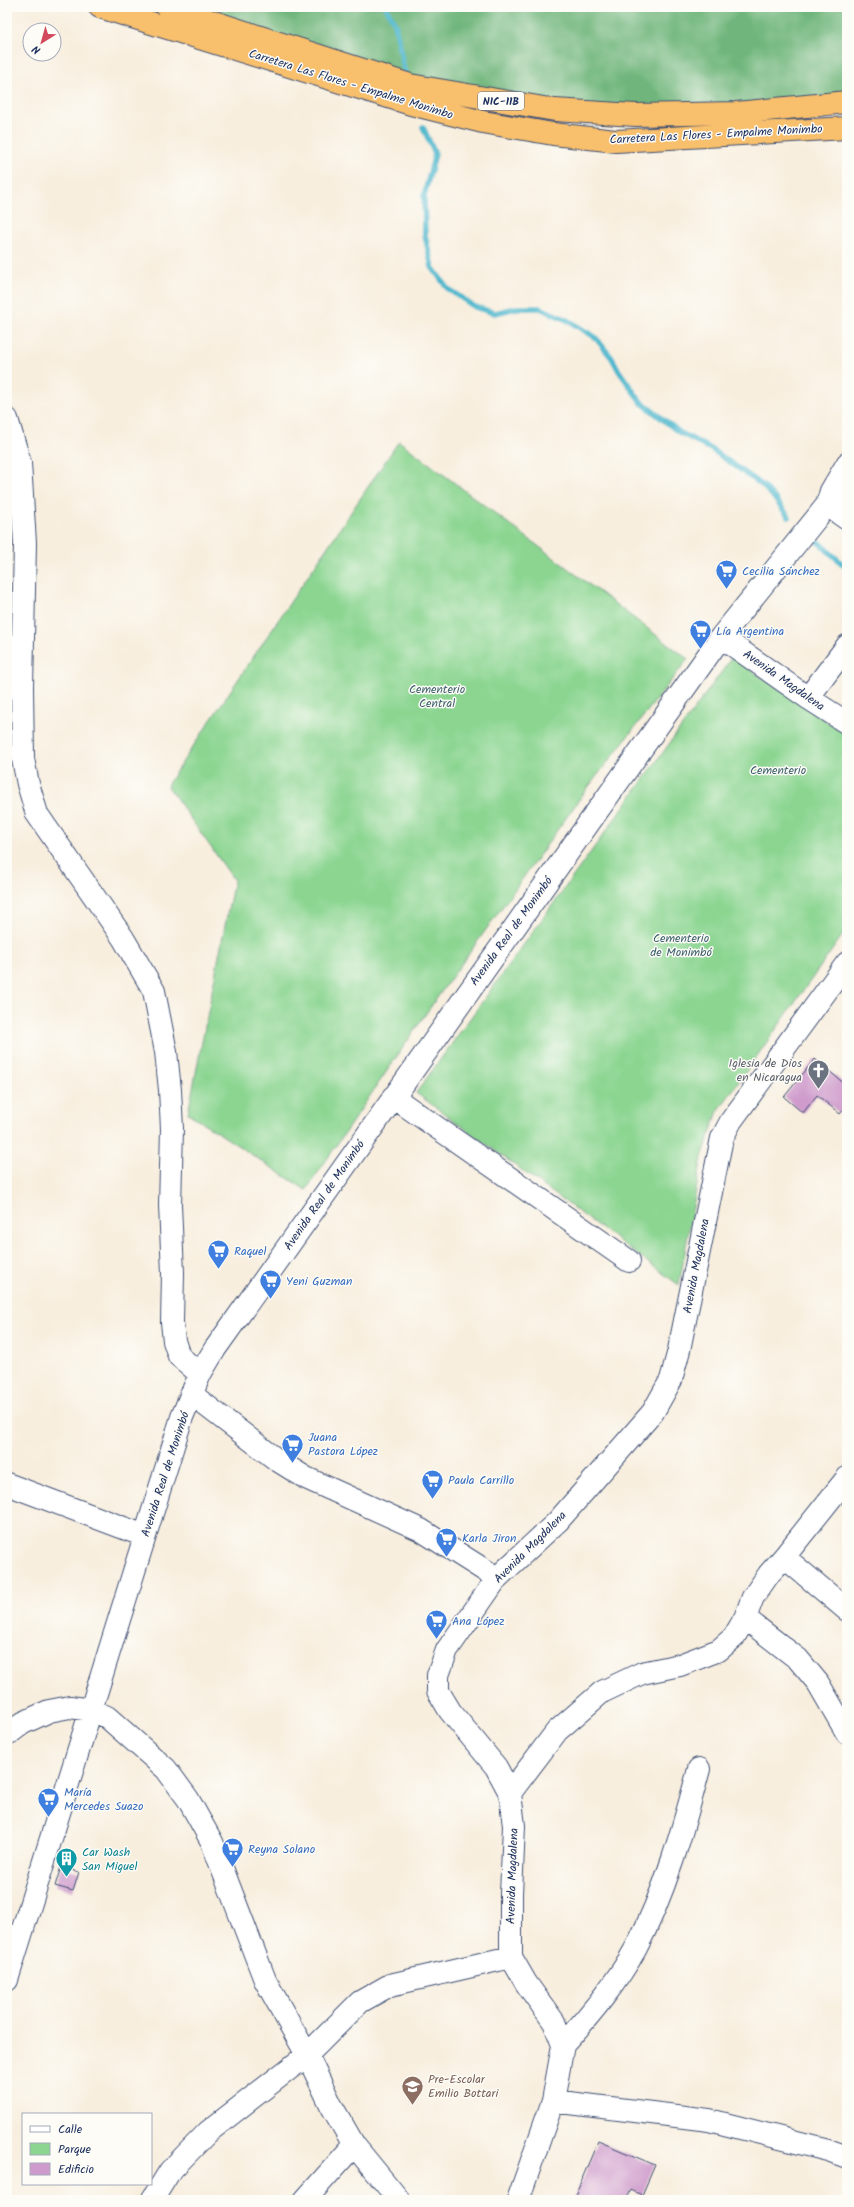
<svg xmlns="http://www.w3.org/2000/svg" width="854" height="2207" viewBox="0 0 854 2207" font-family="Kalam,sans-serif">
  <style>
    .green { fill: #8bd591; stroke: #538278 }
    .forest { fill: #70b67b; stroke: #46726c }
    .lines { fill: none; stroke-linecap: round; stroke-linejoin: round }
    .stream { stroke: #50b8ce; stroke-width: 5.5 }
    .building { fill: #cf9bcc }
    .minor-casing { stroke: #3c4c71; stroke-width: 24 }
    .highway-casing { stroke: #3c4c71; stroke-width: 24 }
    .minor { stroke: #fff; stroke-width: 22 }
    .highway { stroke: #f8bf6c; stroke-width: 22 }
    .labels { text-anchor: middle; stroke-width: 3; stroke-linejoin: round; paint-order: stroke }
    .shield { fill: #fdfcf7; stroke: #5f6c8c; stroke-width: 1 }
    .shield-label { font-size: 11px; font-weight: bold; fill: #1b2f5e }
    .street-label { font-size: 12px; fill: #1b2f5e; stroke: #fdfcf7 }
    .shop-label { font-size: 12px; fill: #366cbe; stroke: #fdfcf7; text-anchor: start }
    .park-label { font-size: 12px; fill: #3d616d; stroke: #fdfcf7 }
    .worship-label { font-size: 12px; fill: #5b616d; stroke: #fdfcf7; text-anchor: end }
    .culture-label { font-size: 12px; fill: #0d838f; stroke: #fdfcf7; text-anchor: start }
    .education-label { font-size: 12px; fill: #785e54; stroke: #fdfcf7; text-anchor: start }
  </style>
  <rect width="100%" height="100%" fill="#fdfcf7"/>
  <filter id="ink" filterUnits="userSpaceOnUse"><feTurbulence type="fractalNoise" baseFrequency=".025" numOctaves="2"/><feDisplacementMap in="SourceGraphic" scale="8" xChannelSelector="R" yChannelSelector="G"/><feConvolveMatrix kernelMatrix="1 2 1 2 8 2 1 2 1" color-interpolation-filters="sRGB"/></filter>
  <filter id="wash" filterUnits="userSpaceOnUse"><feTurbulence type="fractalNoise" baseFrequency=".012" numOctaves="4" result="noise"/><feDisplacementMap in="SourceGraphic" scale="16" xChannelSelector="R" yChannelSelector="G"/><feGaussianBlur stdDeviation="0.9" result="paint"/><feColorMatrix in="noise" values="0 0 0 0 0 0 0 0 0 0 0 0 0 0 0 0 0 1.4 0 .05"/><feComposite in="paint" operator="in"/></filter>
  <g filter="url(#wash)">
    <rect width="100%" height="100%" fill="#f8eede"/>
    <!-- green -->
    <path class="green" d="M 399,441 L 688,659 L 586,790 L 427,1012 L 306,1190 L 188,1113 L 234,880 L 167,785 Z
      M 733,656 L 739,662 L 847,735 L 847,929 L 718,1111 L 702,1157 L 679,1285 L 416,1093 Z"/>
    <!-- forest -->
    <path class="forest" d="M 167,7 L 847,7 L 847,102 L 667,115 L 410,85 Z"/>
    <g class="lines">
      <!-- stream -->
      <path class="stream" d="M 386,7 L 395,24 L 405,75
        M 423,127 L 435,154 L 424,196 L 425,235 L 432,267 L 448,289 L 475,307 L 495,313 L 516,308 L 540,308 L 567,320 L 595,337 L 612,358 L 619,371 L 641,402 L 679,432 L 711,449 L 762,485 L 772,495 L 789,517
        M 817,541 L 847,568"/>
    </g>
    <g id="blocks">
      <!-- building -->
      <path class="building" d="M 815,1059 L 847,1086 L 847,1105 L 840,1114 L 817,1095 L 803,1113 L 784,1097 Z
        M 61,1867 L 79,1872 L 73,1891 L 55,1886 Z
        M 598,2141 L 655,2165 L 642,2195 L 631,2190 L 626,2200 L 573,2200 Z"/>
    </g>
  </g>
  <g filter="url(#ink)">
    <use href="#blocks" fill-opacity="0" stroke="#3c4c71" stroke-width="1"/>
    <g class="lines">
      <defs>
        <path id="minor" d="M 7,419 L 20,463 L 25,543 L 22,687 L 23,759 L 28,784 L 37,814 L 123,938 L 154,991 L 166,1052 L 170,1090 L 172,1129 L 170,1205 L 173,1273 L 172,1322 L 174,1341 L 179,1356 L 200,1374
          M 827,505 L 831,491 L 847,464
          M 827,505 L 847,519
          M 721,637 L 808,698 L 847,723
          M 808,698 L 847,646
          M 393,1097 L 629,1261
          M 191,1394 L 277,1460 L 306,1478 L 421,1530 L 497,1578
          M 7,1484 L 145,1536
          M 784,1557 L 847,1610
          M 745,1618 L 798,1659 L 818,1683 L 847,1733
          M 7,1735 L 23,1723 L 49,1711 L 70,1707 L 92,1710 L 107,1717 L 166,1769 L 188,1799 L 212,1842 L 265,1980 L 307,2055 L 331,2105 L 354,2145 L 399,2200
          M 510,1793 L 557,1731 L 602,1692 L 642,1673 L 680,1665 L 719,1650 L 734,1637 L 745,1618 L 753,1597 L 769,1574 L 784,1557 L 847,1478
          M 7,1980 L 182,1417 L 200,1374 L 215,1349 L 721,637 L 827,505 L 847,490
          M 563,2045 C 590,2015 617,1983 636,1948 C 665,1893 683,1829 699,1769
          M 553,2101 L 709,2120 L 828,2150 L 847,2157
          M 152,2200 L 170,2171 L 208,2132 L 307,2055 L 360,2002 L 390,1985 L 511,1957
          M 305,2200 L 354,2145
          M 518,2200 L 553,2101 L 563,2045 L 554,2022 L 526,1983 L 511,1957 L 511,1894 L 514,1826 L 510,1793 L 496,1767 L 450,1711 L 438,1691 L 438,1675 L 447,1650 L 497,1578 L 558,1521 L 653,1412 L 671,1380 L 679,1350 L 722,1138 L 731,1121 L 847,963"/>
        <path id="highway" d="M 100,7 L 411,104 L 483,122 L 553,134 L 616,141 L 847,128
          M 167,7 L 410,85 L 555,110 L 635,115 L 736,113 L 847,102"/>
      </defs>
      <!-- minor casing -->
      <use href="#minor" class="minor-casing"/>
      <!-- highway casing -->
      <use href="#highway" class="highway-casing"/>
      <!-- minor -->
      <use href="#minor" class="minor"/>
      <!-- highway -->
      <use href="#highway" class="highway"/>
    </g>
  </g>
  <!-- icons -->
  <defs>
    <symbol id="supermarket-pin" viewBox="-11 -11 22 30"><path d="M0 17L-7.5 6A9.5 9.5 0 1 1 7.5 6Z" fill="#3f7fe0" stroke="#fdfcf7"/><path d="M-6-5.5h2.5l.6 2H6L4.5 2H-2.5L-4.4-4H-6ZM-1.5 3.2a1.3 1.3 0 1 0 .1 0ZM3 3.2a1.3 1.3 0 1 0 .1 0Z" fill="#fff"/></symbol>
    <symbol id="church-pin" viewBox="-11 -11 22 30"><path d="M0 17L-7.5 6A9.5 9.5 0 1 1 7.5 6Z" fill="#6b7280" stroke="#fdfcf7"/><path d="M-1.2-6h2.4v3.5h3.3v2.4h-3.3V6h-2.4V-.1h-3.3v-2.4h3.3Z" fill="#fff"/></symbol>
    <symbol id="building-pin" viewBox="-11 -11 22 30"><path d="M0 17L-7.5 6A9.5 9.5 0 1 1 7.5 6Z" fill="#0f9aa8" stroke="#fdfcf7"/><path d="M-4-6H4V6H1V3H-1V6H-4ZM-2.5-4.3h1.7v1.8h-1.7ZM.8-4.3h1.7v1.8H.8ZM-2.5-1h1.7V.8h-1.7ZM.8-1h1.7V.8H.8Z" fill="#fff"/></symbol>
    <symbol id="school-pin" viewBox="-11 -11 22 30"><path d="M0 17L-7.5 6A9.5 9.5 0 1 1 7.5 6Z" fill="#8d6e63" stroke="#fdfcf7"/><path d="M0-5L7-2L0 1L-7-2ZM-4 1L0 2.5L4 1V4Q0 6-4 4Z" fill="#fff"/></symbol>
  </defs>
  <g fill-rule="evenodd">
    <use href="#supermarket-pin" x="714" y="558" width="25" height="34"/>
    <use href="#supermarket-pin" x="688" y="618" width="25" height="34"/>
    <use href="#church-pin" x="806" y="1058" width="25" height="34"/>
    <use href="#supermarket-pin" x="206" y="1238" width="25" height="34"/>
    <use href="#supermarket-pin" x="258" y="1268" width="25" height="34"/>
    <use href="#supermarket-pin" x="280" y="1432" width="25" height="34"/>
    <use href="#supermarket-pin" x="420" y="1468" width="25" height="34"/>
    <use href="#supermarket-pin" x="434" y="1526" width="25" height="34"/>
    <use href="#supermarket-pin" x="424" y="1608" width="25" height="34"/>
    <use href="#supermarket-pin" x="36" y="1786" width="25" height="34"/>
    <use href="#supermarket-pin" x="220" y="1836" width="25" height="34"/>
    <use href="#building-pin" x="54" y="1846" width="25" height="34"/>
    <use href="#school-pin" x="400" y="2074" width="25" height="34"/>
  </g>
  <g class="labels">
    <!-- shield labels -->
    <rect class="shield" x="478" y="92" width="46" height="18" rx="3"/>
    <g class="shield-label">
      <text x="501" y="105">NIC-11B</text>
    </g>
    <!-- street labels -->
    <g class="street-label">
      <text transform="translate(351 84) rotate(17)" y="4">Carretera Las Flores - Empalme Monimbo</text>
      <text transform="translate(716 134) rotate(-3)" y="4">Carretera Las Flores - Empalme Monimbo</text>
      <text transform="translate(784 680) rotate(35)" y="4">Avenida Magdalena</text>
      <text transform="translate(511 931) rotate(-54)" y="4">Avenida Real de Monimbó</text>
      <text transform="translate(324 1195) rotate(-55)" y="4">Avenida Real de Monimbó</text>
      <text transform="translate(696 1266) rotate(-79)" y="4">Avenida Magdalena</text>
      <text transform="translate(165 1474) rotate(-72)" y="4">Avenida Real de Monimbó</text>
      <text transform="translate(530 1547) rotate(-45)" y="4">Avenida Magdalena</text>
      <text transform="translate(512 1876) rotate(-88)" y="4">Avenida Magdalena</text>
    </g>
    <!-- shop labels -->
    <g class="shop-label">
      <text x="742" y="575">Cecilia Sánchez</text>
      <text x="716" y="635">Lía Argentina</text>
      <text x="234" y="1255">Raquel</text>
      <text x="286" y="1285">Yeni Guzman</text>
      <text x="308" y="1441">Juana<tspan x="308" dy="14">Pastora López</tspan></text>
      <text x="448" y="1484">Paula Carrillo</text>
      <text x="462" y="1542">Karla Jiron</text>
      <text x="452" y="1625">Ana López</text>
      <text x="64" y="1796">María<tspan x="64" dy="14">Mercedes Suazo</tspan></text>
      <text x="248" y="1853">Reyna Solano</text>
    </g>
    <!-- park labels -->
    <g class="park-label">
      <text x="437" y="693">Cementerio<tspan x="437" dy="14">Central</tspan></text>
      <text x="778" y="774">Cementerio</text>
      <text x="681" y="942">Cementerio<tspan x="681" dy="14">de Monimbó</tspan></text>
    </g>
    <!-- worship labels -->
    <g class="worship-label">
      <text x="802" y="1067">Iglesia de Dios<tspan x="802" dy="14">en Nicaragua</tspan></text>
    </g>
    <!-- culture labels -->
    <g class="culture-label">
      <text x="82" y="1856">Car Wash<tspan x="82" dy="14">San Miguel</tspan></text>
    </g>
    <!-- education labels -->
    <g class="education-label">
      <text x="428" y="2083">Pre-Escolar<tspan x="428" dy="14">Emilio Bottari</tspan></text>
    </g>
  </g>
  <!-- margin -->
  <rect width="854" height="2207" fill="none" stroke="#fdfcf7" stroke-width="24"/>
  <!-- legend -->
  <rect x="22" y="2113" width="130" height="72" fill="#fdfcf7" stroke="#a3aaba"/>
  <rect x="30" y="2126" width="20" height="6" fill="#ffffff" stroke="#a3aaba"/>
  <text x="58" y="2133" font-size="12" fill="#1b2f5e">Calle</text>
  <rect x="30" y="2143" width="20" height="12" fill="#8bd591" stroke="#a3aaba"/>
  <text x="58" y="2153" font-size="12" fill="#1b2f5e">Parque</text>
  <rect x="30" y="2163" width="20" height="12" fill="#cf9bcc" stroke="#a3aaba"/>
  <text x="58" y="2173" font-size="12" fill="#1b2f5e">Edificio</text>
  <!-- north arrow -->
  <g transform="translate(42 42) rotate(217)"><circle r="19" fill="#fdfcf7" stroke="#a3aaba"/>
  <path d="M0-3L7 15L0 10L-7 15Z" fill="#d1495b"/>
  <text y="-6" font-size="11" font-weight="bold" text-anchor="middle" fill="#1b2f5e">N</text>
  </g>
</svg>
